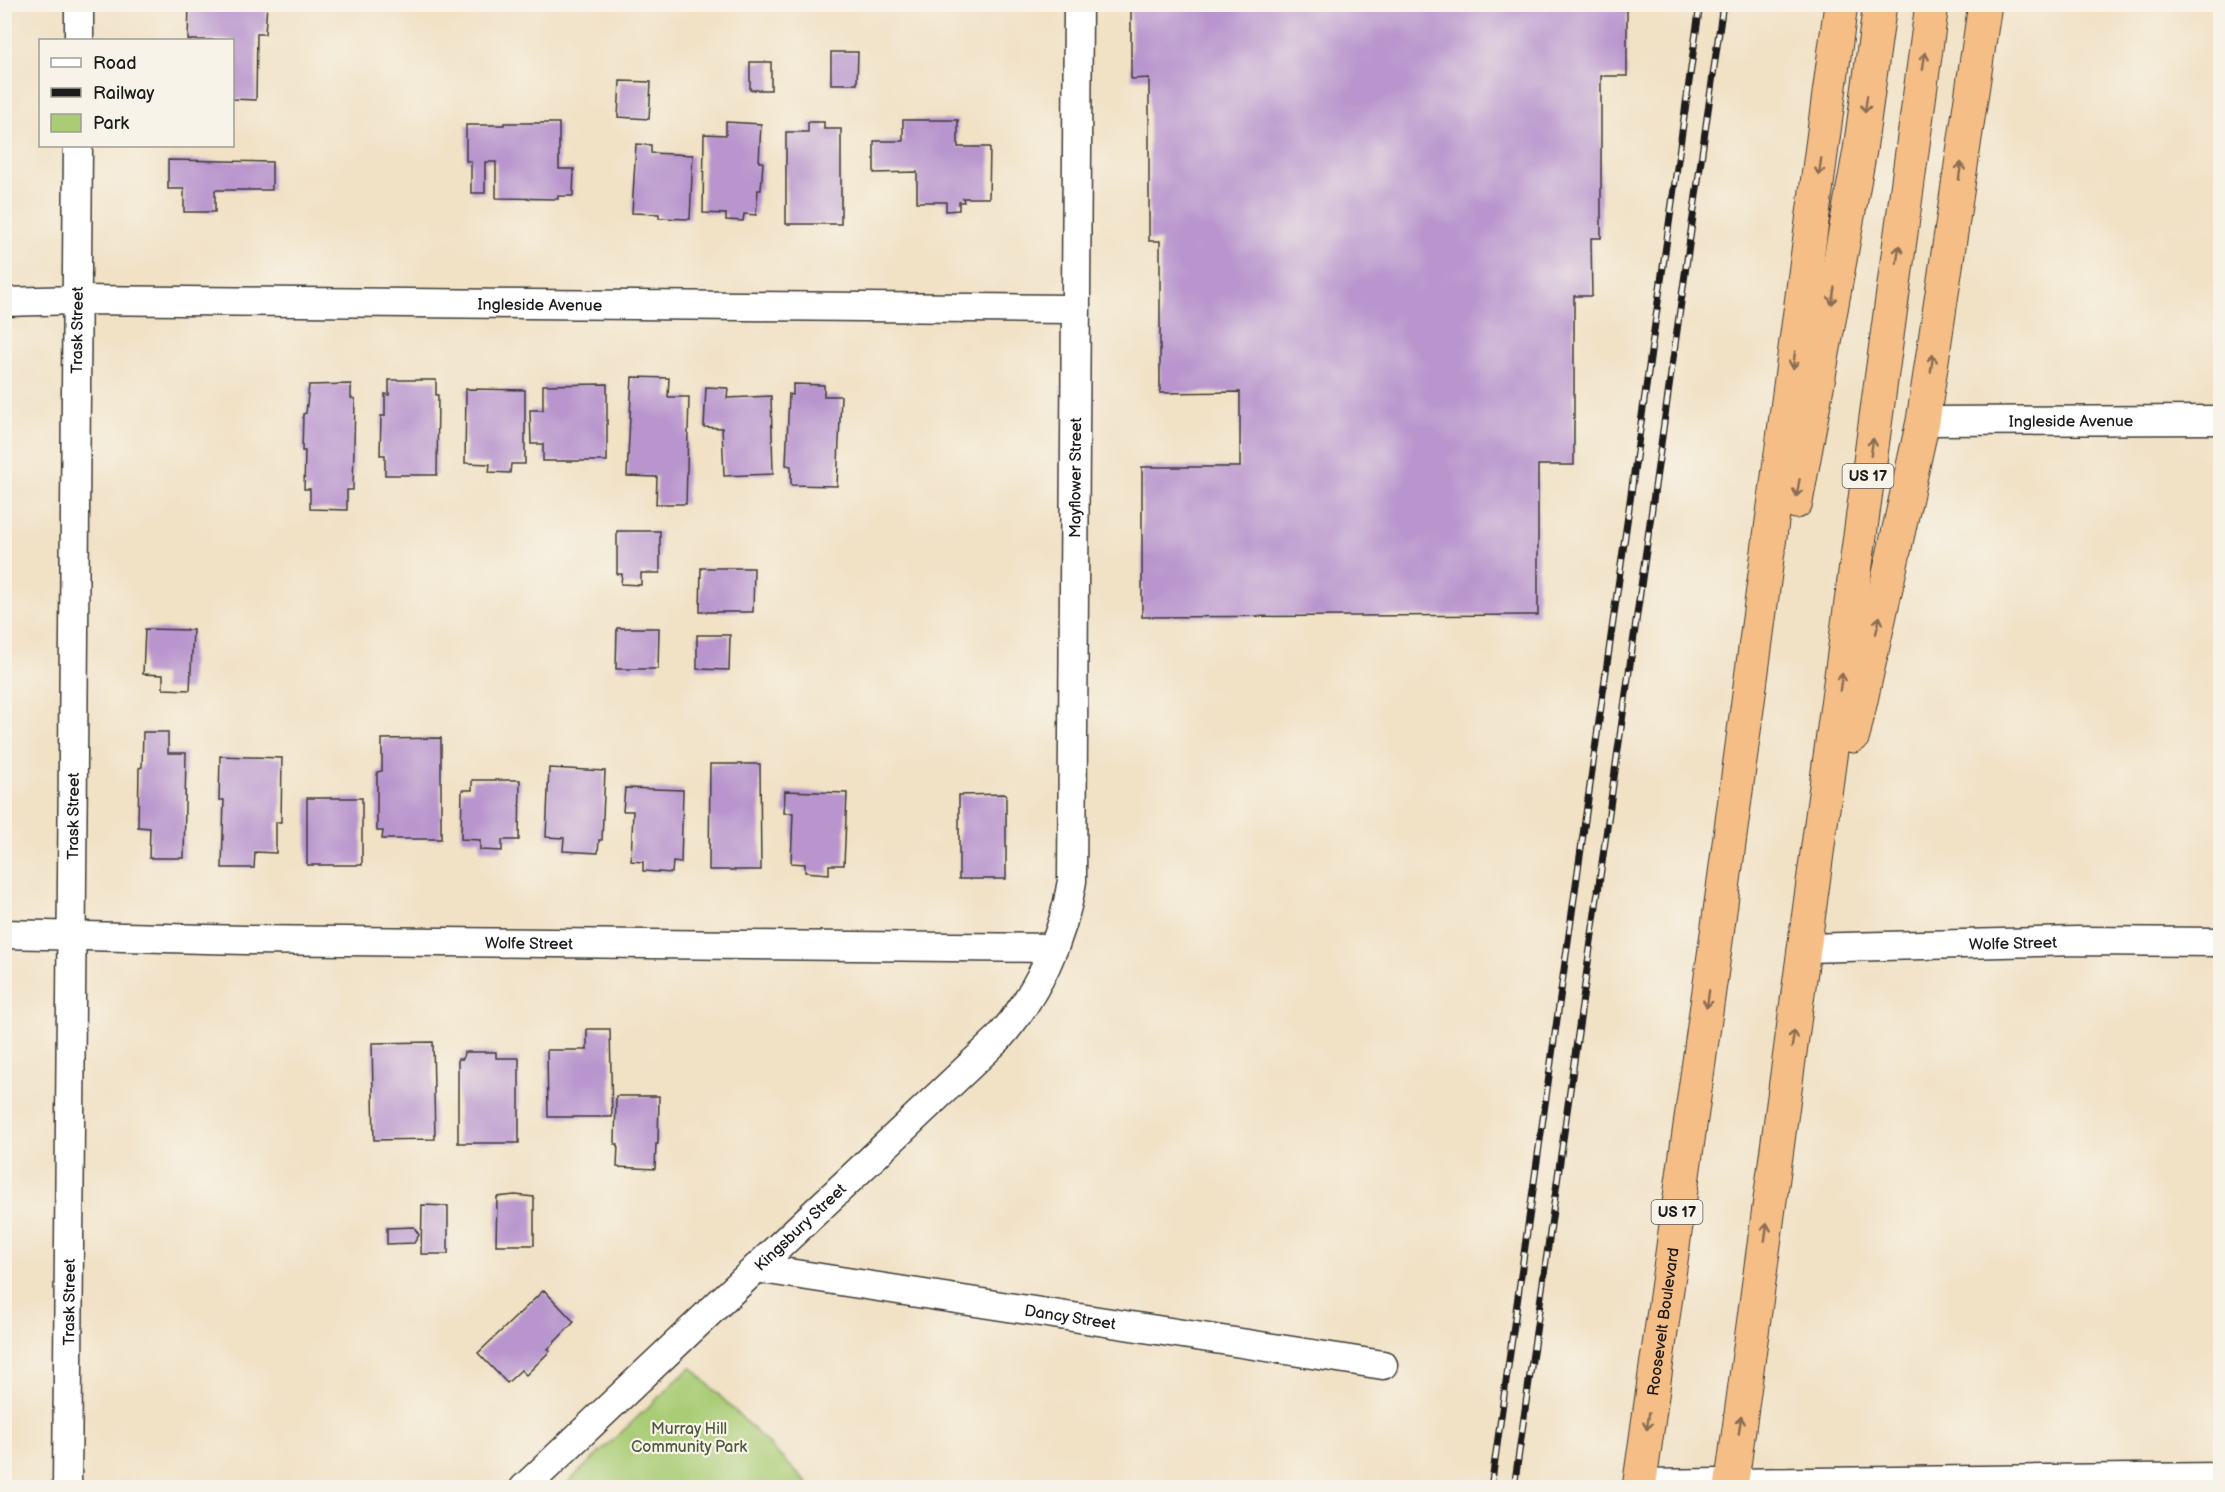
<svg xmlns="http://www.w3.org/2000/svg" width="2225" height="1492" viewBox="0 0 2225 1492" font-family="'Balsamiq Sans',sans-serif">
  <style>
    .green { fill: #a9cc75; stroke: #627448; stroke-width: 1.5 }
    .building { fill: #b895cd }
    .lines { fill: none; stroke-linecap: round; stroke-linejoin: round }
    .minor-casing { stroke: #3c3a35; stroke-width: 31 }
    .trunk-casing { stroke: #3c3a35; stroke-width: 35 }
    .minor { stroke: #fff; stroke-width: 28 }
    .trunk { stroke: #f6be87; stroke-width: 33 }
    .rail-casing { stroke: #1c1c1c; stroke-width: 7 }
    .rail { stroke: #f7f3e8; stroke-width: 4.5; stroke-dasharray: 14; stroke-linecap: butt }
    .oneway { stroke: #896d52 }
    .labels { text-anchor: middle; stroke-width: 4.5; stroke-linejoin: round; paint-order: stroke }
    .shield { fill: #f7f3e8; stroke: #5e5c59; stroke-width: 1.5 }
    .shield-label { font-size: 15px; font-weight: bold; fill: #1c1c1c }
    .street-label { font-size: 16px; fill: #1c1c1c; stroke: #f7f3e8 }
    .park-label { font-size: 16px; fill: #4d5a3b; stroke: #f7f3e8 }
  </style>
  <rect width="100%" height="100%" fill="#f7f3e8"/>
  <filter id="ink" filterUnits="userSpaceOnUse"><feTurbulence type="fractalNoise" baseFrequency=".0167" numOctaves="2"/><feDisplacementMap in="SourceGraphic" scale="12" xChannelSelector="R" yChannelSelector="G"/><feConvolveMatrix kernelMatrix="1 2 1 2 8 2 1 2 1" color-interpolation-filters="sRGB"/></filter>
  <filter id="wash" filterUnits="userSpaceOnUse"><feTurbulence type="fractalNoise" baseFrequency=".008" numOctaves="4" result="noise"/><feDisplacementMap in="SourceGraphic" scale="24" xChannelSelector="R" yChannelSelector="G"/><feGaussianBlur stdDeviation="1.35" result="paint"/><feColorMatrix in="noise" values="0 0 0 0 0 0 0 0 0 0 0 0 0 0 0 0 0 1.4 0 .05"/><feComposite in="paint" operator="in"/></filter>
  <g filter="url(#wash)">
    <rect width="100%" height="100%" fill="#f1e1c5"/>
    <!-- green -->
    <path class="green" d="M 691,1367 L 811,1487 L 563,1487 Z"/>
    <g id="blocks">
      <!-- building -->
      <path class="building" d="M 189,4 L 267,4 L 265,34 L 257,34 L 256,100 L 232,99 L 232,40 L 188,40 Z
        M 1131,4 L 1627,4 L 1627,76 L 1601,76 L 1601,238 L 1591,238 L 1592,296 L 1574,296 L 1574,465 L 1538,465 L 1538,615 L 1142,617 L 1142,467 L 1240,467 L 1240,392 L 1160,393 L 1160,241 L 1149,241 L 1149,78 L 1131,79 Z
        M 831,52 L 858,52 L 857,84 L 831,84 Z
        M 750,62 L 771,62 L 771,90 L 750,90 Z
        M 620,81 L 651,82 L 649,119 L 618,117 Z
        M 903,120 L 958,120 L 958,147 L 990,147 L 989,198 L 963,198 L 964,202 L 959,202 L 959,210 L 946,211 L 946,202 L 917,202 L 917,172 L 874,173 L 874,141 L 903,141 Z
        M 726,122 L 761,124 L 759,162 L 763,162 L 761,190 L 758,190 L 756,215 L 744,214 L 743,221 L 726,220 L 726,214 L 703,213 L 704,134 L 726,135 Z
        M 808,122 L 824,122 L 824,129 L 841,129 L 841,224 L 786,224 L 786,132 L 808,132 Z
        M 504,123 L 559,123 L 559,169 L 574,169 L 573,196 L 558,196 L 558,199 L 496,198 L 496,162 L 485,162 L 485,193 L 471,193 L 471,161 L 466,161 L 466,125 L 504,125 Z
        M 636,144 L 651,145 L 651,153 L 693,155 L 690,219 L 659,218 L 659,214 L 632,213 Z
        M 168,160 L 272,162 L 272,190 L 215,190 L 215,212 L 184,212 L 184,189 L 168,189 Z
        M 632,377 L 669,378 L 668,397 L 689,397 L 686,504 L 656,504 L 657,477 L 627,476 Z
        M 389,380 L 436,380 L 436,395 L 438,395 L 437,475 L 385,475 L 385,455 L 380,455 L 381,416 L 385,416 L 385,394 L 389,395 Z
        M 351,384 L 351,398 L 355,399 L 353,490 L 347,490 L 347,510 L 310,509 L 310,489 L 304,489 L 305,451 L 302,451 L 303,414 L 306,413 L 309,385 Z
        M 607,384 L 607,461 L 543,461 L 543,444 L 531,444 L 530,410 L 543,410 L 543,385 Z
        M 793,384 L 824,385 L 824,396 L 841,396 L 837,486 L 791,485 L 791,466 L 786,465 L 789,394 L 793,395 Z
        M 706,387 L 728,388 L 727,398 L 771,396 L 773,474 L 724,476 L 722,428 L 704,427 Z
        M 466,389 L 525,390 L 525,464 L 511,464 L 510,473 L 489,472 L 490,464 L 465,463 Z
        M 617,531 L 660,531 L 660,573 L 641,573 L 641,585 L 621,584 L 622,574 L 617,574 Z
        M 701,568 L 754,568 L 753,612 L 700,612 Z
        M 617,628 L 659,628 L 658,669 L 616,669 Z
        M 145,629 L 193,630 L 190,690 L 163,689 L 163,675 L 143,674 Z
        M 697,635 L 730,635 L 729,670 L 697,669 Z
        M 143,732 L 168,732 L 168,753 L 186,753 L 184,858 L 149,858 L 150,828 L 138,827 L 139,768 L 142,767 Z
        M 441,738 L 441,839 L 382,839 L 383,831 L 377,831 L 377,772 L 382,771 L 382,739 Z
        M 220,756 L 282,758 L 281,822 L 276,822 L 276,853 L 255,852 L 254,868 L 222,868 L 224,800 L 219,800 Z
        M 710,764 L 760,764 L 761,870 L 709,870 Z
        M 549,768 L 605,771 L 602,840 L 599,840 L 598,853 L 563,851 L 564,838 L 546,837 Z
        M 472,780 L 520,780 L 519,840 L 502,840 L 502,851 L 480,850 L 480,840 L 461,839 L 462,790 L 472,790 Z
        M 625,788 L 683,790 L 681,863 L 673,862 L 672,873 L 643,871 L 643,862 L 631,861 L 633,811 L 623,811 Z
        M 785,791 L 847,793 L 844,865 L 829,865 L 829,874 L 805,872 L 805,864 L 791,863 L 793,813 L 784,813 Z
        M 1006,794 L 1006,879 L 959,879 L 959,795 Z
        M 307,798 L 362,798 L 362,865 L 307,865 Z
        M 587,1029 L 610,1029 L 612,1117 L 548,1117 L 547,1050 L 587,1050 Z
        M 433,1042 L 435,1139 L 374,1140 L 372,1043 Z
        M 464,1052 L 496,1052 L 496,1058 L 519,1058 L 519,1143 L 458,1143 L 458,1059 L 463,1059 Z
        M 616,1096 L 659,1096 L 658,1144 L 656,1144 L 655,1169 L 617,1167 L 618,1144 L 615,1144 Z
        M 515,1195 L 534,1197 L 534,1245 L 496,1245 L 497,1197 Z
        M 422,1205 L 448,1206 L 448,1254 L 421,1254 Z
        M 414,1227 L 419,1235 L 414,1243 L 387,1244 L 387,1228 Z
        M 544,1290 L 574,1322 L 548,1349 L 550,1351 L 526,1375 L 521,1370 L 507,1383 L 478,1353 Z"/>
    </g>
  </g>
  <g filter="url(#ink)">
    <use href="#blocks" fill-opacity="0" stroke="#3c3a35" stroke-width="1.5"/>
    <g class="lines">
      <defs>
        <g id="minor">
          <path d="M 79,40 L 79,4"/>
          <path id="s1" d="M 4,302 L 76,300 L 1075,309"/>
          <path id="s2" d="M 1923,421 L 2220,420"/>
          <path id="s3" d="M 4,934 L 246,940 L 1053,948"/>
          <path id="s4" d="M 1805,948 L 2078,941 L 2220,942"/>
          <path id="s5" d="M 756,1268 L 1383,1365"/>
          <path d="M 1639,1484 L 2220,1477"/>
          <path id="s6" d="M 67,1488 L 78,146"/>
          <path id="s7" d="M 524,1488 L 998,1039 C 1037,995 1063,939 1072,881 L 1078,4"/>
        </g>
        <g id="trunk">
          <path d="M 1796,502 L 1860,150 L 1880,4"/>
          <path d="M 1853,736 L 1923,421 L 1985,4"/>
          <path id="s8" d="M 1639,1488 L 1716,941 L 1841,4"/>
          <path d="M 1731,1488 L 1932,4"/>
        </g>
      </defs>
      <!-- minor casing -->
      <use href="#minor" class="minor-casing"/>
      <!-- trunk casing -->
      <use href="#trunk" class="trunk-casing"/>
      <!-- minor -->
      <use href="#minor" class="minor"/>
      <!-- trunk -->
      <use href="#trunk" class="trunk"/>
      <defs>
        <path id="rail" d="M 1491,1488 L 1700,4
          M 1514,1488 L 1723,4"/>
      </defs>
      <!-- rail casing -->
      <use href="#rail" class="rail-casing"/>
      <!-- rail -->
      <use href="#rail" class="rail"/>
    </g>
    <!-- one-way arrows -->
    <defs><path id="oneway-shaft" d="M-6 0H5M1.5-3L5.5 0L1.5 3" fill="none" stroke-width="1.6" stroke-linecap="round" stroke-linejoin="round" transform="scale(1.5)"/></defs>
    <g class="oneway">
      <use href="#oneway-shaft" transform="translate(1924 61) rotate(-82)"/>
      <use href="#oneway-shaft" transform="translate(1866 104) rotate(98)"/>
      <use href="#oneway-shaft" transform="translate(1820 167) rotate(98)"/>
      <use href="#oneway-shaft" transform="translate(1960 171) rotate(-82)"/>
      <use href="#oneway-shaft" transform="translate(1898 254) rotate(-82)"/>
      <use href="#oneway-shaft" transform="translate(1833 296) rotate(100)"/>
      <use href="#oneway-shaft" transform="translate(1794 360) rotate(98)"/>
      <use href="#oneway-shaft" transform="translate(1932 363) rotate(-82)"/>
      <use href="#oneway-shaft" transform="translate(1872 447) rotate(-82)"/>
      <use href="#oneway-shaft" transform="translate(1798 488) rotate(100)"/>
      <use href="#oneway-shaft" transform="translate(1878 625) rotate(-77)"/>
      <use href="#oneway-shaft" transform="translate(1841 682) rotate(-82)"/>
      <use href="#oneway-shaft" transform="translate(1708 999) rotate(98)"/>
      <use href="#oneway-shaft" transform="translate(1793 1039) rotate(-82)"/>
      <use href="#oneway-shaft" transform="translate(1766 1232) rotate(-82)"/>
      <use href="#oneway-shaft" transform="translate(1648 1421) rotate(98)"/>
      <use href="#oneway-shaft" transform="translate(1740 1425) rotate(-82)"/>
    </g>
  </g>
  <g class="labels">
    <!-- shield labels -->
    <g class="shield">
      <rect x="1842.5" y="464" width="51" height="24" rx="4.5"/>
      <rect x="1651.5" y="1200" width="51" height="24" rx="4.5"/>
    </g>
    <g class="shield-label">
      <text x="1868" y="481">US 17</text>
      <text x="1677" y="1217">US 17</text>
    </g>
    <!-- street labels -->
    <g class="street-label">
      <text dy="6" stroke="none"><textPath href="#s1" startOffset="536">Ingleside Avenue</textPath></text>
      <text dy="6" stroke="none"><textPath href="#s6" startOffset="1158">Trask Street</textPath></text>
      <text dy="6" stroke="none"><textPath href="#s2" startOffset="148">Ingleside Avenue</textPath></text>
      <text dy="6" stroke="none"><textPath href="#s7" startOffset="1233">Mayflower Street</textPath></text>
      <text dy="6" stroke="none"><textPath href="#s6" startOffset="672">Trask Street</textPath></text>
      <text dy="6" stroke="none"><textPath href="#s3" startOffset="525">Wolfe Street</textPath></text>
      <text dy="6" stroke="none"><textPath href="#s4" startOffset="208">Wolfe Street</textPath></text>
      <text dy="6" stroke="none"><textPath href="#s7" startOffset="380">Kingsbury Street</textPath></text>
      <text dy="6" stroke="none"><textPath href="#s6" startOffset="186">Trask Street</textPath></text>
      <text dy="6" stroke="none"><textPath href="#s5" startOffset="318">Dancy Street</textPath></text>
      <text dy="6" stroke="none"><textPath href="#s8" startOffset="168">Roosevelt Boulevard</textPath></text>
    </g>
    <!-- park labels -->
    <g class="park-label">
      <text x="689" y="1434">Murray Hill<tspan x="689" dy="18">Community Park</tspan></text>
    </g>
  </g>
  <!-- margin -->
  <rect width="2225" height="1492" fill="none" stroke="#f7f3e8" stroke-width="24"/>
  <!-- legend -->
  <rect x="39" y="39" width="195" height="108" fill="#f7f3e8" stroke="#9f9d96" stroke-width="1.5"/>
  <rect x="51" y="58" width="30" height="9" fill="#ffffff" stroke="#9f9d96" stroke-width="1.5"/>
  <text x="93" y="69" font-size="18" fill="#1c1c1c">Road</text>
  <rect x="51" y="88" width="30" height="9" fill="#1c1c1c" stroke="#9f9d96" stroke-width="1.5"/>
  <text x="93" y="99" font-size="18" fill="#1c1c1c">Railway</text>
  <rect x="51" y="114" width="30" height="18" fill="#a9cc75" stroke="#9f9d96" stroke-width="1.5"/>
  <text x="93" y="129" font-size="18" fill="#1c1c1c">Park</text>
</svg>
